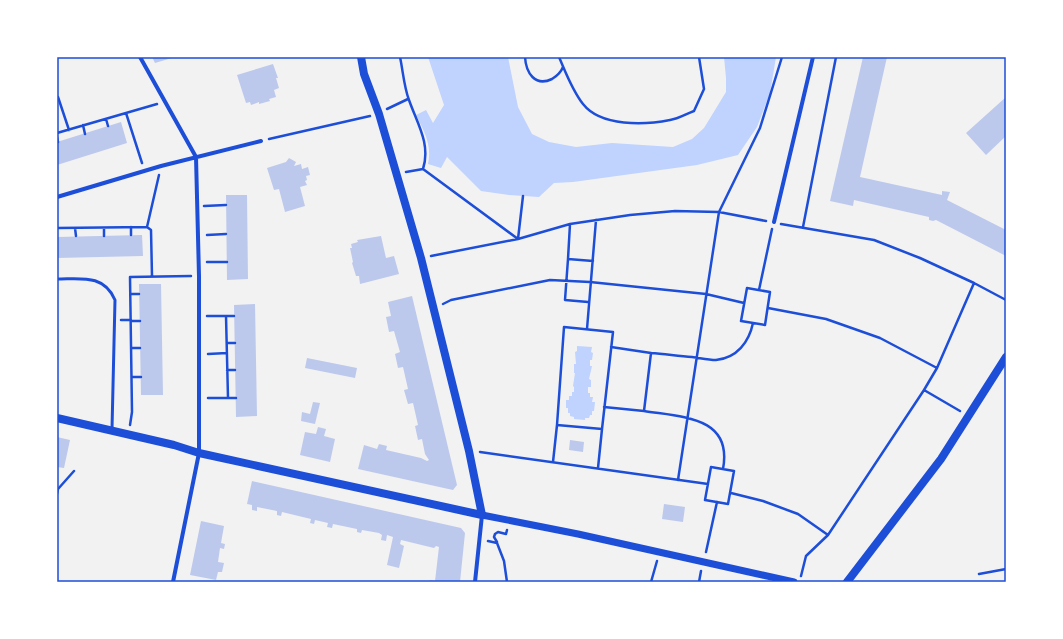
<svg xmlns="http://www.w3.org/2000/svg" width="1063" height="639" viewBox="0 0 1063 639" font-family="'Noto Sans',sans-serif">
  <style>
    .water { fill: #bfd3fe }
    .building { fill: #bdc9ec }
    .lines { fill: none; stroke-linecap: round; stroke-linejoin: round }
    .path { stroke: #1d4ed8; stroke-width: 2.5 }
    .service { stroke: #1d4ed8; stroke-width: 3 }
    .minor { stroke: #1d4ed8; stroke-width: 4 }
    .tertiary { stroke: #1d4ed8; stroke-width: 7 }
    .secondary { stroke: #1d4ed8; stroke-width: 8 }
    .neatline { fill: none; stroke: #1d4ed8; stroke-width: 1.5 }
  </style>
  <rect width="100%" height="100%" fill="#f2f2f2"/>
  <!-- water -->
  <path class="water" d="M 428,57 L 508,57 L 518,107 L 532,134 L 549,142 L 576,147 L 612,143 L 673,147 L 692,139 L 704,128 L 726,92 L 726,78 L 724,57 L 776,57 L 770,93 L 757,127 L 738,155 L 697,165 L 573,182 L 554,183 L 539,197 L 509,195 L 481,191 L 447,157 L 441,168 L 428,164 C 432,145 425,133 416,115 L 426,110 L 433,123 L 444,105 Z
    M 577,346 L 592,347 L 591,352 L 593,353 L 592,360 L 590,360 L 590,366 L 592,366 L 589,379 L 591,380 L 591,387 L 588,387 L 588,393 L 590,393 L 590,397 L 593,397 L 592,402 L 595,402 L 594,411 L 592,411 L 592,415 L 590,415 L 589,418 L 585,418 L 585,420 L 574,419 L 574,417 L 570,416 L 570,413 L 568,413 L 568,408 L 566,408 L 566,400 L 569,400 L 569,396 L 572,396 L 572,392 L 574,392 L 574,387 L 573,386 L 575,373 L 574,373 L 574,364 L 576,364 L 575,352 L 577,351 Z"/>
  <!-- building -->
  <path class="building" d="M 152,57 L 175,57 L 155,63 Z
    M 863,57 L 887,57 L 860,177 L 942,195 L 942,191 L 950,192 L 947,200 L 1006,230 L 1006,256 L 936,220 L 933,221 L 929,220 L 929,217 L 854,200 L 853,206 L 830,201 Z
    M 273,64 L 278,78 L 276,78 L 279,88 L 274,90 L 276,97 L 269,99 L 270,101 L 259,104 L 259,102 L 251,105 L 250,102 L 246,103 L 237,75 Z
    M 1006,97 L 1006,136 L 986,155 L 966,133 Z
    M 121,122 L 127,143 L 57,165 L 57,142 Z
    M 289,158 L 296,162 L 294,166 L 301,164 L 302,169 L 308,167 L 310,175 L 306,176 L 307,180 L 305,181 L 307,185 L 300,187 L 305,206 L 285,212 L 279,189 L 274,190 L 267,168 L 286,162 Z
    M 226,195 L 247,195 L 248,279 L 227,280 Z
    M 142,235 L 143,256 L 57,258 L 57,237 Z
    M 381,236 L 386,258 L 394,256 L 399,274 L 360,284 L 359,276 L 356,276 L 352,263 L 353,262 L 350,248 L 352,248 L 351,244 L 358,242 L 357,240 Z
    M 139,284 L 161,284 L 163,395 L 141,395 Z
    M 412,296 L 457,485 L 453,490 L 358,469 L 364,445 L 377,449 L 379,444 L 387,446 L 386,450 L 421,458 L 427,461 L 429,460 L 425,454 L 422,439 L 418,440 L 415,426 L 418,425 L 413,403 L 408,404 L 404,390 L 408,389 L 403,367 L 398,368 L 395,354 L 400,352 L 394,331 L 389,332 L 386,317 L 391,316 L 388,302 Z
    M 255,304 L 257,416 L 236,417 L 234,305 Z
    M 307,358 L 357,368 L 355,378 L 305,368 Z
    M 313,402 L 320,403 L 315,424 L 301,421 L 302,412 L 310,414 Z
    M 318,427 L 326,429 L 324,436 L 335,439 L 330,462 L 300,455 L 305,432 L 316,434 Z
    M 57,437 L 70,440 L 64,468 L 57,467 Z
    M 570,440 L 584,442 L 583,452 L 569,450 Z
    M 252,481 L 461,528 L 465,533 L 460,582 L 429,582 L 430,580 L 435,581 L 439,547 L 436,546 L 434,548 L 401,540 L 400,544 L 404,546 L 399,568 L 387,565 L 393,537 L 387,535 L 386,541 L 381,540 L 382,535 L 379,533 L 362,530 L 361,533 L 357,532 L 357,529 L 333,524 L 332,528 L 327,527 L 328,523 L 315,520 L 314,524 L 310,523 L 311,519 L 282,512 L 281,516 L 277,515 L 277,511 L 257,507 L 257,511 L 252,510 L 252,505 L 247,504 Z
    M 664,504 L 685,507 L 683,522 L 662,519 Z
    M 201,521 L 224,526 L 221,543 L 225,544 L 224,549 L 220,548 L 218,562 L 224,563 L 222,572 L 218,572 L 216,580 L 190,575 Z"/>
  <g class="lines">
    <!-- path -->
    <path class="path" d="M 400,57 C 403,71 404,87 409,100 C 417,123 431,144 423,169 L 406,172
      M 525,57 C 526,73 535,87 552,79 C 557,76 561,72 563,67
      M 559,57 C 566,73 572,90 583,104 C 601,127 645,125 670,120 C 678,119 686,114 694,111 L 704,89 L 699,57
      M 58,97 L 69,130
      M 387,109 L 408,99
      M 126,113 L 142,163
      M 106,119 L 108,126
      M 83,125 L 85,134
      M 57,133 L 157,104
      M 57,137 L 58,142
      M 269,139 L 370,116
      M 423,169 L 518,239 L 523,196
      M 204,206 L 226,205
      M 781,224 L 874,240 L 920,258 L 974,283 L 1006,300
      M 131,227 L 131,235
      M 147,227 L 159,175
      M 803,227 L 836,57
      M 57,228 L 147,227 L 151,230 L 152,276
      M 75,228 L 76,236
      M 104,228 L 104,236
      M 207,235 L 226,234
      M 431,256 L 518,239 L 570,224 L 630,215 L 675,211 L 719,212 L 766,221
      M 568,259 L 570,224
      M 207,262 L 227,262
      M 747,288 L 770,292 L 765,325 L 741,321 Z
      M 759,290 L 772,229
      M 131,294 L 139,294
      M 588,302 L 565,300 L 568,259 L 593,261
      M 443,304 L 451,300 L 550,280 L 590,282 L 706,294 L 744,303
      M 768,308 L 826,319 L 880,338 L 937,368
      M 207,316 L 234,316
      M 226,316 L 228,398
      M 121,320 L 131,320
      M 131,321 L 140,321
      M 564,327 L 613,332 L 602,429 L 557,425 Z
      M 587,329 L 596,220
      M 227,343 L 235,343
      M 131,348 L 140,348
      M 651,353 C 665,354 678,356 692,357 C 700,358 708,360 716,360 C 737,358 749,342 753,323
      M 208,354 L 227,353
      M 227,370 L 235,370
      M 132,377 L 141,377
      M 924,390 L 960,411
      M 208,398 L 236,398
      M 604,407 L 644,411 L 651,353 L 611,347
      M 644,411 C 681,417 733,416 723,469
      M 130,425 L 132,412 L 130,277 L 191,276
      M 480,452 L 708,484
      M 553,462 L 557,425
      M 711,467 L 734,471 L 728,504 L 705,500 Z
      M 598,468 L 602,429
      M 678,480 L 719,212 L 760,128 L 782,57
      M 731,493 L 763,501 L 798,514 L 828,535
      M 57,494 L 58,489 L 74,471
      M 488,541 L 497,543 L 504,561 L 507,582
      M 497,542 L 494,537 L 495,534 L 498,532 L 506,534 L 507,530
      M 706,552 L 717,502
      M 979,574 L 1006,569
      M 801,576 L 806,556 L 828,535 L 924,390 L 937,368 L 974,283
      M 651,582 L 657,561
      M 699,582 L 701,571"/>
    <!-- service -->
    <path class="service" d="M 57,279 C 81,279 104,274 115,300 L 112,429"/>
    <!-- minor -->
    <path class="minor" d="M 140,57 L 196,157 L 199,276 L 199,453 L 173,582
      M 57,197 L 161,166 L 261,141
      M 774,222 L 813,57
      M 475,582 L 482,515"/>
    <!-- tertiary -->
    <path class="tertiary" d="M 482,515 L 578,534 L 794,582"/>
    <!-- secondary -->
    <path class="secondary" d="M 57,418 L 174,445 L 199,453 L 482,515 L 469,451 L 421,258 L 379,114 L 364,74 L 361,57
      M 847,582 L 941,459 L 1006,357"/>
  </g>
  <!-- border -->
  <rect width="1063" height="639" fill="none" stroke="#ffffff" stroke-width="116"/>
  <rect x="58" y="58" width="947" height="523" class="neatline"/>
</svg>
